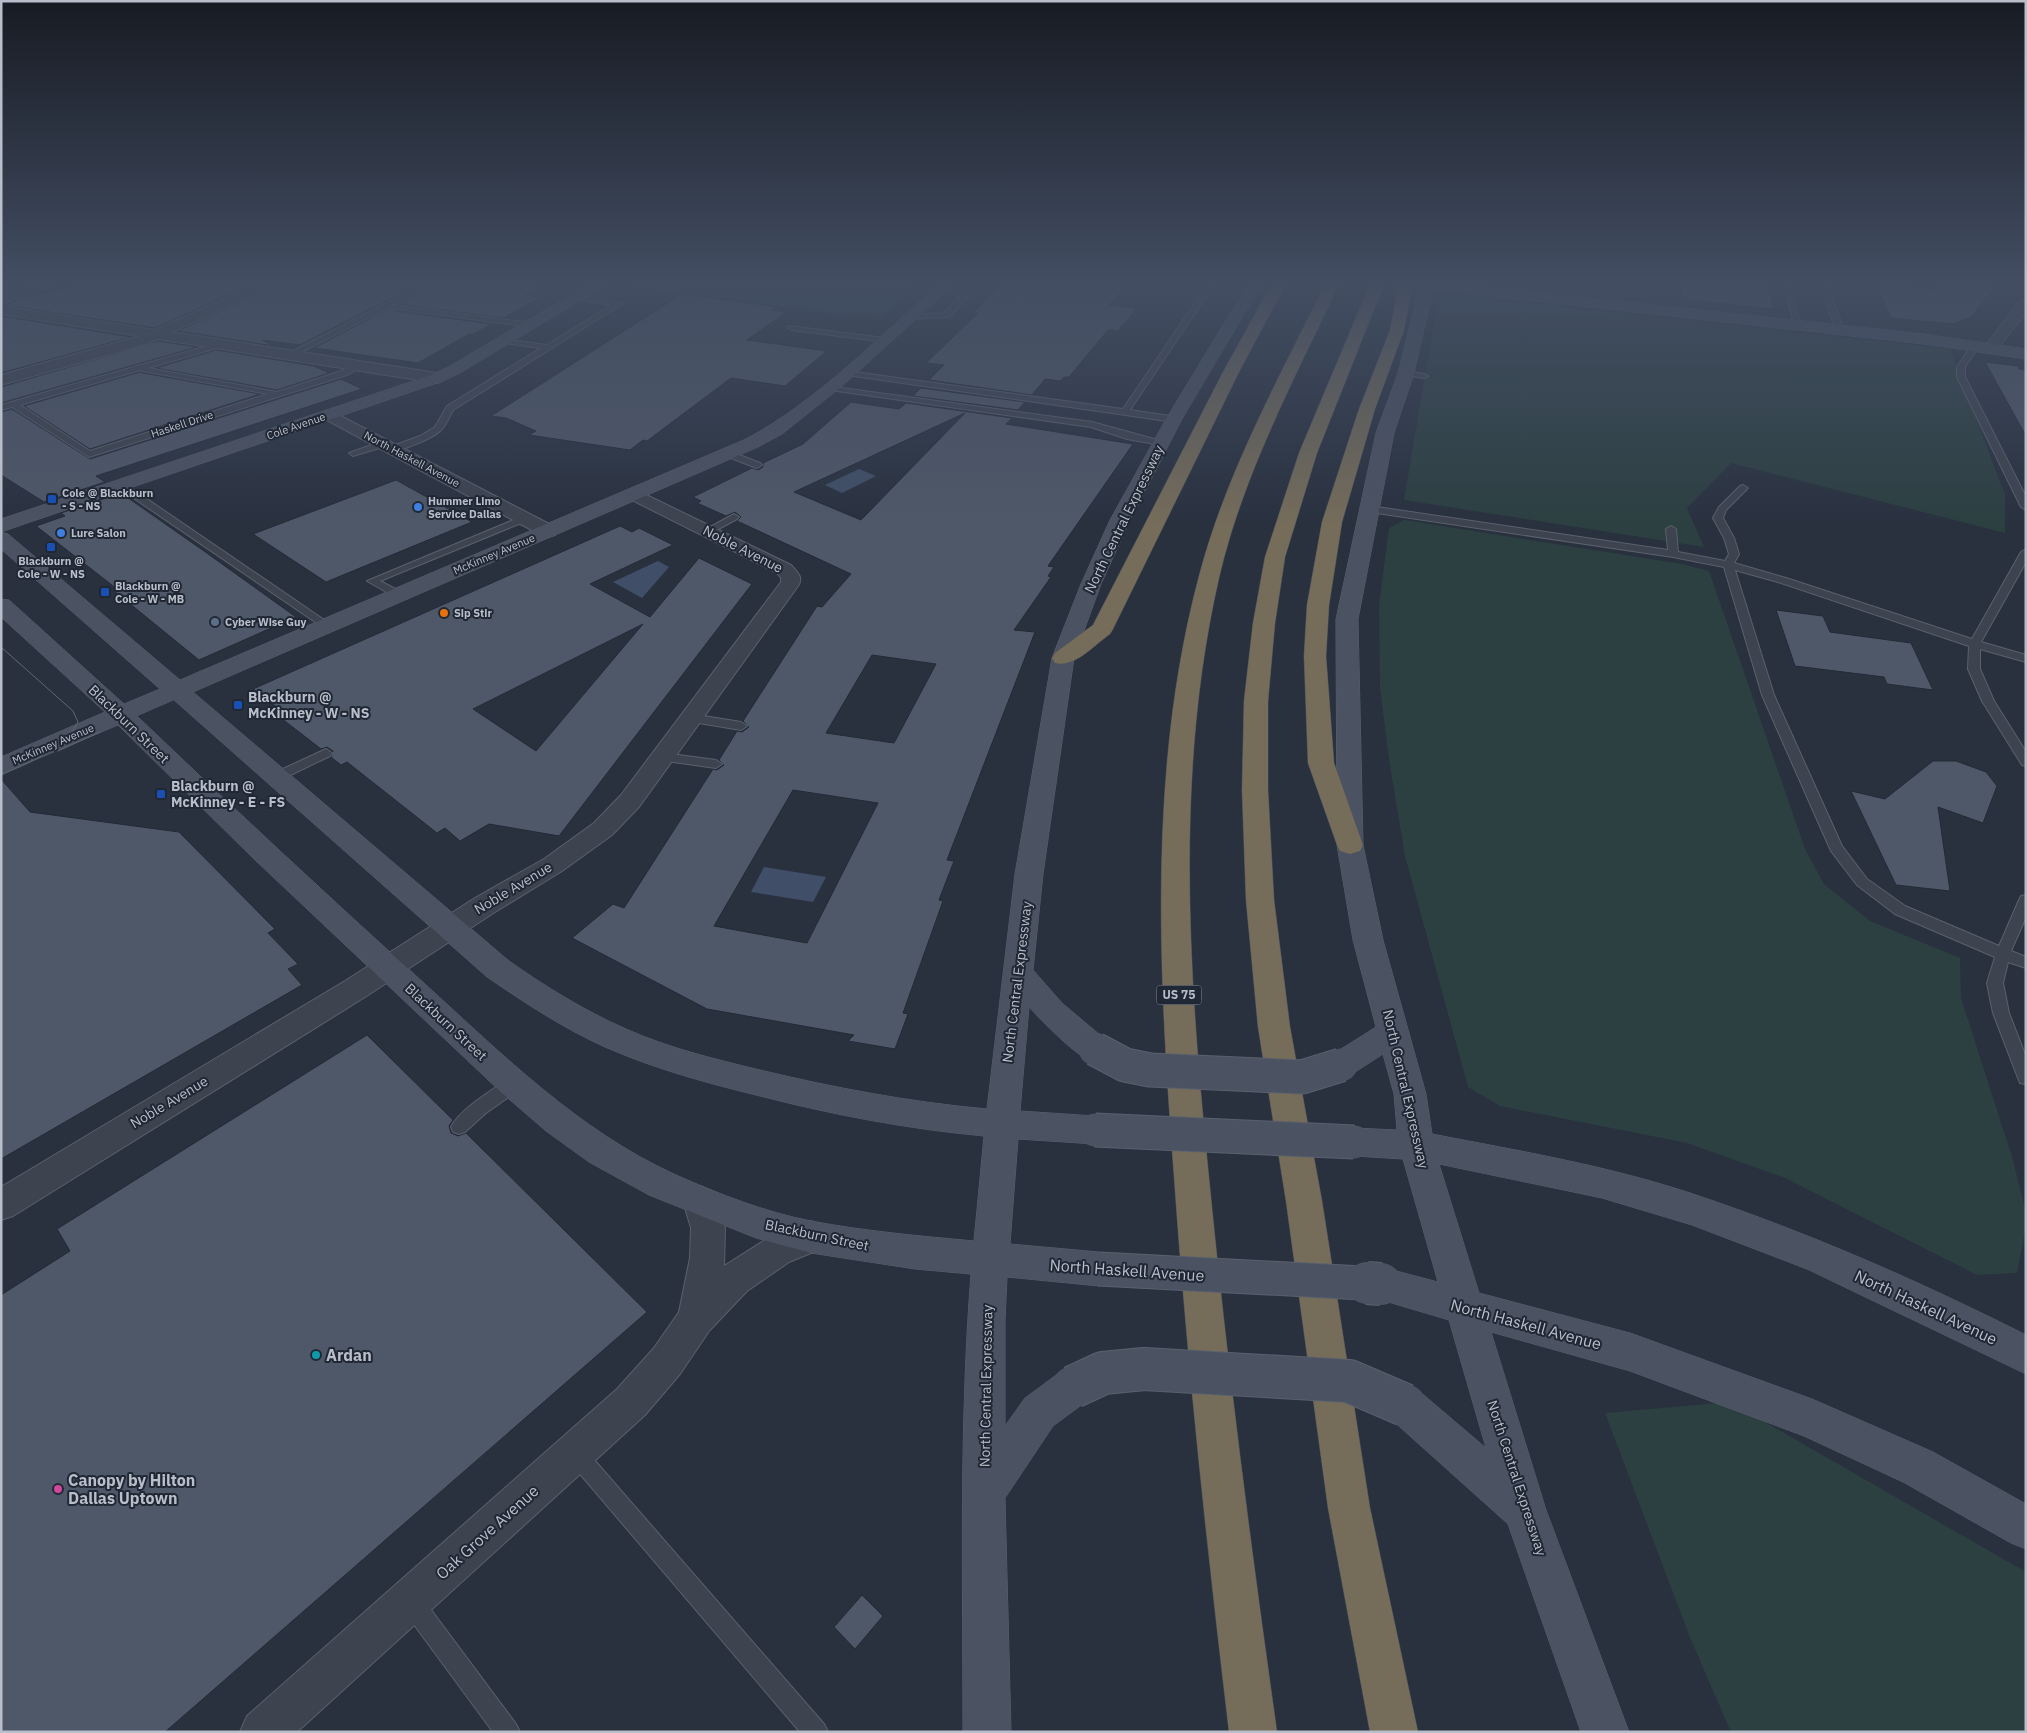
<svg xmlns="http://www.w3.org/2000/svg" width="2027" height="1733" viewBox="0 0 2027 1733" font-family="'IBM Plex Sans',sans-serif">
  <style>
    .green { fill: #2c3f41 }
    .water { fill: #404e67 }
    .building { fill: #4f5868; stroke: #232a37; fill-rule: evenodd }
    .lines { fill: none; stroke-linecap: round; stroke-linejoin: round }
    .lane-casing { stroke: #5a616d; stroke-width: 2 }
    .street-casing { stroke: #5a616d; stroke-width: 2 }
    .secondary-casing { stroke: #5a616d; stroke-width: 1 }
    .highway-casing { stroke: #474e5a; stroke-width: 1 }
    .lane { fill: #3d434f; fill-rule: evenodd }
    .street { fill: #3d434f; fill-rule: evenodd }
    .secondary { fill: #4b5262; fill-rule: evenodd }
    .highway { fill: #756c5a; fill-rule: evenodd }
    .tram { stroke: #5f6776; stroke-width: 1 }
    .secondary-bridge-far1-casing { stroke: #5a616d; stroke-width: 35; stroke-linecap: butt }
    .secondary-bridge-casing { stroke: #5a616d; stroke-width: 44; stroke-linecap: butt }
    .secondary-bridge-far1 { stroke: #4b5262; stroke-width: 33 }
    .secondary-bridge { stroke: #4b5262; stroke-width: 42 }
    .transit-dot { fill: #1a4fb4; stroke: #212835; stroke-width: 2 }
    .shop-dot { fill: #3f7fe0; stroke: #212835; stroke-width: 2 }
    .food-dot { fill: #e8710a; stroke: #212835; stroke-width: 2 }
    .service-dot { fill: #5c6f8a; stroke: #212835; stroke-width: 2 }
    .culture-dot { fill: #0f9aa8; stroke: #212835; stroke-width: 2 }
    .hotel-dot { fill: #d1479c; stroke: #212835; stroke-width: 2 }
    .labels { text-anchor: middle; stroke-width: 4; stroke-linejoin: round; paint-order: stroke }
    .far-street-label { font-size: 11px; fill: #b9bfca; stroke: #212835 }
    .far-poi-label { font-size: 11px; font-weight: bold; fill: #b9bfca; stroke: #212835; text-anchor: start }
    .shield { fill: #212835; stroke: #8b929d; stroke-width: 1 }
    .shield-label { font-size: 12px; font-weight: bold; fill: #b9bfca }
    .street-label { font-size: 14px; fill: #b9bfca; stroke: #212835 }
    .poi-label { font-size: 14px; font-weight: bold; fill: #b9bfca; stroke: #212835; text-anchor: start }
    .near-street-label { font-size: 16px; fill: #b9bfca; stroke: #212835 }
    .near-poi-label { font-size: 16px; font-weight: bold; fill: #b9bfca; stroke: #212835; text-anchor: start }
  </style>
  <rect width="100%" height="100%" fill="#29313f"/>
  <!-- green -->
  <path class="green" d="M 633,282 L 921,282 L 879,319 L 627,286 Z
    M 1456,295 L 1950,349 L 2005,495 L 2005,533 L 1731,463 L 1687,508 L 1704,547 L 1404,500 L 1438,300 Z
    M 1404,520 L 1682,564 L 1709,571 L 1805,849 L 1824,884 L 1870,921 L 1960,958 L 1961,998 L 2013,1160 L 2026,1213 L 2026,1226 L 2017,1273 L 1977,1275 L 1785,1178 L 1687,1143 L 1500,1106 L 1468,1087 L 1405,856 L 1390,766 L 1380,688 L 1379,605 L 1389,528 Z
    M 1730,1402 L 2026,1572 L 2026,1732 L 1731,1732 L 1691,1640 L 1605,1413 Z"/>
  <!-- water -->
  <path class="water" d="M 859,469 L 876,476 L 842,493 L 825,485 Z
    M 658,561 L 669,567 L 642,598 L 613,582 Z
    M 764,867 L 826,877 L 813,902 L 751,892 Z"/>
  <!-- building -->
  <path class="building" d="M 81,282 L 138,282 L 162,286 L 171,282 L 256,282 L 155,328 L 5,305 L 40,292 L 48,293 Z
    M 282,282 L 423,282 L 300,345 L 262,340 L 274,346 L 178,331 Z
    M 439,282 L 548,282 L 525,295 L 540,297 L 504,318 L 399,304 Z
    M 1004,282 L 1128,282 L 1109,305 L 1137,308 L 1118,331 L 1108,330 L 1069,377 L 1064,377 L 1060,381 L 1045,379 L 1032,395 L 929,380 L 944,365 L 926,363 L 978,313 L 973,313 Z
    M 1682,282 L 1767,282 L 1774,309 L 1681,299 Z
    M 1876,282 L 1894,282 L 1933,290 L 1940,282 L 1999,282 L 1972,316 L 1953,324 L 1891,318 Z
    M 682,294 L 778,307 L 773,310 L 786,312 L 747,340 L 827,351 L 785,386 L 731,378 L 647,441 L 643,440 L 630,450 L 529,435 L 536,431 L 506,418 L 491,416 Z
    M 392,307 L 394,311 L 492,324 L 473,334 L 469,334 L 418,363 L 314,348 Z
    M 1,316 L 131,337 L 1,373 Z
    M 158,341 L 197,347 L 1,403 L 1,387 Z
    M 216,350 L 314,366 L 329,373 L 277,390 L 156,368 Z
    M 1985,362 L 2018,366 L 2019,369 L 2026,370 L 2026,436 Z
    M 140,372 L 143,373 L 260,394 L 90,449 L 24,406 Z
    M 341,379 L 362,389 L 96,476 L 105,482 L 44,502 L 1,475 L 1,412 L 12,409 L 90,459 Z
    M 921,388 L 1025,402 L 1018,410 L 913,396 Z
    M 851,402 L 899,409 L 906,403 L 1012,418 L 1006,424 L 1133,444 L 1048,566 L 1054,567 L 1048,576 L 1051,577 L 1014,630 L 1035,632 L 947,860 L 954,861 L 939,900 L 943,901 L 903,1013 L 908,1014 L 895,1049 L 848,1041 L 854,1035 L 707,1009 L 572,938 L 613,904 L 624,908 L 713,769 L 717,770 L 724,765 L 719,760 L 737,731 L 742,732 L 749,727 L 743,721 L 817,606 L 822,607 L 851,574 L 737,521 L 741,517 L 735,512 L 726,516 L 697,503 L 701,501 L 693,497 L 752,468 L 758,470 L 763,467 L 763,463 L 803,444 ZM 965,413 L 861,520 L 794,492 ZM 872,655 L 936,664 L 894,743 L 826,733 ZM 793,790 L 878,803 L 807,943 L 714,926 Z
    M 396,480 L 472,522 L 326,582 L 253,534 Z
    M 121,493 L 204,551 L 296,617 L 199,660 L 113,590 L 117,589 L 36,526 L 65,516 L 61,513 Z
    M 620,526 L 632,532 L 639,528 L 673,545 L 590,584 L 650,617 L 699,558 L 752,584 L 559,836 L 489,824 L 460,841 L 445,828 L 437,833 L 347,762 L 341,765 L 331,757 L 333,751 L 327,747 L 321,749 L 281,718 L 287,715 L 253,689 ZM 643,624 L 536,751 L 473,709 Z
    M 1776,610 L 1823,616 L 1830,632 L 1911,643 L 1933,690 L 1887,684 L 1884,677 L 1795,666 Z
    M 1933,761 L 1956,761 L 1986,772 L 1997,786 L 1983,823 L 1938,807 L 1950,891 L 1896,885 L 1851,791 L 1885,799 Z
    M 1,779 L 30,812 L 179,832 L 275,929 L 268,933 L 298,964 L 288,969 L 302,985 L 1,1159 Z
    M 367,1035 L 453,1120 L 449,1126 L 451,1133 L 458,1136 L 466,1133 L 647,1312 L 165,1732 L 1,1732 L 1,1295 L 70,1251 L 57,1229 Z
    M 862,1595 L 883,1616 L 855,1649 L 834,1627 Z"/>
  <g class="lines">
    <defs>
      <path id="lane" d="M 428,282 L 437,282 L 292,357 L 285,355 Z
        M 1209,282 L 1216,282 L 1130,410 L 1177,417 L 1178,419 L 1174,422 L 847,375 L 843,373 L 847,371 L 1123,409 Z
        M 1783,282 L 1790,282 L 1801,327 L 1794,325 Z
        M 1820,282 L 1827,282 L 1843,329 L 1842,331 L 1835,329 Z
        M 943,286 L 962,292 L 968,297 L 949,317 L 908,319 L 908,315 L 911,315 L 944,313 L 960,297 L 943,288 Z
        M 577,296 L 622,304 L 453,410 C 450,416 446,425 441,430 C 434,438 400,452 390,451 L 390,447 L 420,436 L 435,427 L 447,406 L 541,348 L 505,343 L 502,343 L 502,339 L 547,345 L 611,305 L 575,299 L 573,298 Z
        M 394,305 L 531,323 L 535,325 L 531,327 L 397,309 L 394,309 Z
        M 789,326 L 885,338 L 889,340 L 885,342 L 792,330 L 788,328 Z
        M 221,342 L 224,342 L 224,346 L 148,368 L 277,392 L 341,371 L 356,364 L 363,366 L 347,375 L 89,457 L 12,407 L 1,410 L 1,405 ZM 140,370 L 143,371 L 268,394 L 90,451 L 20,405 Z
        M 1973,343 L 1980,345 L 1965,367 L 1965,377 L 2026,497 L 2026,510 L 2021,507 L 1957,377 L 1957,367 Z
        M 1403,371 L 1424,374 L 1428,376 L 1424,378 L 1406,375 L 1403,375 Z
        M 827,386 L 1092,422 L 1165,442 L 1161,445 L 1127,439 L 1091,427 L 830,390 L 826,388 Z
        M 383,441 L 387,444 L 386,446 L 353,456 L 349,453 Z
        M 729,451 L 760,463 L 762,465 L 757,468 L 754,467 L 726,456 L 726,452 Z
        M 122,483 L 125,484 L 333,626 L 328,629 L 324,628 L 119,488 L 117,486 Z
        M 1743,485 L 1748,488 L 1726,510 L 1723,518 L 1734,538 L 1739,554 L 1734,563 L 1786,578 L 1972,639 L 2021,552 L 2026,549 L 2026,562 L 1981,642 L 2026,655 L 2026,662 L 1980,649 L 1980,669 L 1994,701 L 2026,752 L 2026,766 L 2022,765 L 1982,701 L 1968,669 L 1969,646 L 1778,582 L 1735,570 L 1774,695 L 1842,846 L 1867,879 L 1905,906 L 1999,946 L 2019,900 L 2021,896 L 2026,895 L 2026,917 L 2011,951 L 2026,957 L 2026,968 L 2008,962 L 2003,983 L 2009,1013 L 2026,1057 L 2026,1084 L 2020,1083 L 2018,1078 L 1993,1013 L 1987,983 L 1995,957 L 1895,914 L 1857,885 L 1831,851 L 1762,695 L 1724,567 L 1673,557 L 1370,512 L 1365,509 L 1370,506 L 1668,550 L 1666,529 L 1671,526 L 1676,529 L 1678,552 L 1725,561 L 1729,554 L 1724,538 L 1713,518 L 1719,507 L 1740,486 Z
        M 734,514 L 739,517 L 737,519 L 711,533 L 705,533 L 703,531 Z
        M 523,516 L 528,519 L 526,521 L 380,581 L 403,593 L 404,595 L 403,597 L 395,597 L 367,581 Z
        M 691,714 L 741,722 L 747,726 L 741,730 L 687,721 L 685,718 L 687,715 Z
        M 326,749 L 332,753 L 330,756 L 280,780 L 276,781 L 270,777 L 272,774 Z
        M 663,753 L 716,760 L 722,764 L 716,768 L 659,760 L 657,757 L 659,754 Z
        M 514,1077 L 520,1079 L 522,1084 L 520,1089 L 486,1113 L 465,1132 L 459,1134 L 453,1132 L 451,1127 C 460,1109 491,1091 508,1079 Z
        M 576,1444 L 583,1447 L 824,1724 L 828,1732 L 800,1732 L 569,1461 L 566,1454 L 569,1447 Z
        M 412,1592 L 420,1595 L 516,1724 L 520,1732 L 493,1732 L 404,1611 L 401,1603 L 404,1595 Z"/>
      <path id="street" d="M 36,282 L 55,282 L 54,285 L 1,304 L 1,295 Z
        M 262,282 L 280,282 L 172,332 L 437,373 L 442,375 L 445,378 L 442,381 L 437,383 L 158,339 L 146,344 L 1,385 L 1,375 L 140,336 L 1,314 L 1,306 L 155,330 Z
        M 2026,299 L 2026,312 L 1996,351 L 1986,351 L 1984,348 L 1986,345 L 2021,300 Z
        M 329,410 L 555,527 L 557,531 L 555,535 L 548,537 L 541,535 L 323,418 L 321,415 L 323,412 Z
        M 634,489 L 791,565 C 797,572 804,577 798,586 L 639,807 L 612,835 L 562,871 L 495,912 L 365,997 L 13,1216 L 1,1220 L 1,1187 L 345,981 L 475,898 L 544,859 L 594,823 L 621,795 L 781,582 L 781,578 L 777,573 L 628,498 L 625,494 L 628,490 Z
        M 700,1186 L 712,1191 L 725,1228 L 724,1266 L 765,1240 L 811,1221 L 823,1226 L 828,1237 L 823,1248 L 789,1262 L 747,1291 L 709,1331 L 680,1374 L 645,1415 L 297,1732 L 240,1732 L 247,1716 L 617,1389 L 654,1348 L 679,1312 L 690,1258 L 691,1228 L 683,1201 L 688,1191 Z"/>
      <path id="secondary" d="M 593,282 L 611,282 L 460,373 L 443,381 L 1,532 L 1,519 L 431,375 L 448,367 Z
        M 941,282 L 957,282 L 841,387 L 782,434 L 758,447 L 193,692 L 509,961 C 546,987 585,1011 626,1029 C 669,1048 714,1059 760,1070 C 835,1088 910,1102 987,1109 L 1015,874 L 1052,658 L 1081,584 L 1110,520 L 1166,419 L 1249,282 L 1263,282 L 1182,419 L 1130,520 L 1101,584 L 1074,658 L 1043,874 L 1033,970 L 1062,1003 L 1106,1040 L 1111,1049 L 1106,1058 C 1103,1059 1098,1062 1095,1062 C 1081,1062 1039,1018 1029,1007 L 1020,1111 L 1095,1116 L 1107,1120 L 1112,1130 L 1107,1140 L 1095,1144 L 1018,1139 L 1010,1244 L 1099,1252 L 1112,1257 L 1117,1269 L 1112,1281 L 1099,1286 L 1007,1277 L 1005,1321 L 1005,1426 L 1025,1398 L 1059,1373 L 1073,1367 L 1087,1373 L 1093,1387 L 1087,1401 L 1053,1426 L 1005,1498 L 1011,1732 L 963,1732 C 963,1579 959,1426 971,1274 L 915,1269 L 811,1253 L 756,1238 L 649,1195 L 589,1162 L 546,1131 L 502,1093 L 254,859 L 118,725 L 1,774 L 1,757 L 105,712 L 1,617 L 1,599 L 9,600 L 124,704 L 160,689 L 1,549 L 1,532 L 8,534 L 180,680 L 746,439 C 817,401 880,336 941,282 ZM 174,700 L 487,977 C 525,1003 563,1028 605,1047 C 655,1069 707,1083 760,1096 C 834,1115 908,1129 984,1136 L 974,1241 C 920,1236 864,1231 811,1221 C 765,1212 719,1194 676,1175 C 579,1131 503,1055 425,984 C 328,896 232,807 137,716 Z
        M 1421,282 L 1442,282 L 1924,334 L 2026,349 L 2026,359 L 1924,344 L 1433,290 L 1414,373 L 1394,433 L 1358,619 L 1363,845 L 1383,940 L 1426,1094 L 1432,1134 C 1520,1151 1610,1166 1696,1195 C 1809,1233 1919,1281 2026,1335 L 2026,1374 L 1807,1269 L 1692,1225 L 1602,1198 L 1439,1164 L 1479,1293 L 1630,1333 L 1812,1399 L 1933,1452 L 2026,1504 L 2026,1549 L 2011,1543 L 1903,1482 L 1804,1436 L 1630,1371 L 1491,1332 L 1546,1510 L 1629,1732 L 1581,1732 L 1508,1524 L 1391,1419 L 1385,1405 L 1391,1391 L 1405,1385 L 1419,1391 L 1486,1448 L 1449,1320 L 1368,1296 L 1362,1284 L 1368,1272 L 1381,1267 L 1438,1282 L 1403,1159 L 1354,1156 L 1342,1152 L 1337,1142 L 1342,1132 L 1354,1128 L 1397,1130 L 1394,1094 L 1383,1054 L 1352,1074 L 1341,1078 L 1330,1074 L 1325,1065 L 1330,1056 L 1376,1027 L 1353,940 L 1337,845 L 1336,619 L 1376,433 L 1398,373 Z"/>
      <path id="highway" d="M 1273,282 L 1287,282 L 1239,372 L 1113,629 L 1110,634 C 1094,645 1075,668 1055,663 L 1052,658 L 1055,653 L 1093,625 L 1223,372 Z
        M 1326,282 L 1340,282 C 1295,378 1243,474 1219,578 C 1174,775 1189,979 1209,1178 C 1227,1363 1251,1548 1277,1732 L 1229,1732 C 1207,1547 1187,1362 1174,1176 C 1159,977 1147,771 1199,576 C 1226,473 1279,378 1326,282 Z
        M 1371,282 L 1385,282 L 1317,453 L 1285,557 L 1275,623 L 1268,701 L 1268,790 L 1274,900 L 1290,1027 L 1322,1201 L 1370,1508 L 1418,1732 L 1370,1732 L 1328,1508 L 1286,1201 L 1258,1027 L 1246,900 L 1242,790 L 1244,701 L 1253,623 L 1265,557 L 1299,453 Z
        M 1399,282 L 1413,282 L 1404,330 L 1375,409 L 1342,522 L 1329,605 L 1326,656 L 1334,763 L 1363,845 L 1360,851 L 1350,854 L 1340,851 L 1337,845 L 1308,763 L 1304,656 L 1307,605 L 1322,522 L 1359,409 L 1390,330 Z"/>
    </defs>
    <!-- lane casing -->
    <use href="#lane" class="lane-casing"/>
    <!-- street casing -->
    <use href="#street" class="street-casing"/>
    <!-- secondary casing -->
    <use href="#secondary" class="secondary-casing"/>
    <!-- highway casing -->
    <use href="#highway" class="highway-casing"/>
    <!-- lane -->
    <use href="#lane" class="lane"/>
    <!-- street -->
    <use href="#street" class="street"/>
    <!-- secondary -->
    <use href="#secondary" class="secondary"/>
    <!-- highway -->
    <use href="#highway" class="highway"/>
    <!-- tram -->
    <path class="tram" d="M 1,647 L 73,711 L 78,722 C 64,750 28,763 1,775
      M 58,751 L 100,732"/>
    <defs>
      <path id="secondary-bridge-far1" d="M 1095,1049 L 1125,1065 L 1150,1070 L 1302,1077 L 1341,1065
        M 1095,1130 L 1354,1142
        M 1099,1269 L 1381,1284"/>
      <path id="secondary-bridge" d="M 1367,1283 L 1381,1284
        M 1073,1387 L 1103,1373 L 1144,1369 L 1349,1381 L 1405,1405"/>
    </defs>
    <!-- secondary-bridge-far1 casing -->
    <use href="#secondary-bridge-far1" class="secondary-bridge-far1-casing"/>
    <!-- secondary-bridge casing -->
    <use href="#secondary-bridge" class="secondary-bridge-casing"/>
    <!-- secondary-bridge-far1 -->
    <use href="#secondary-bridge-far1" class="secondary-bridge-far1"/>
    <!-- secondary-bridge -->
    <use href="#secondary-bridge" class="secondary-bridge"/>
  </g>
  <!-- sky -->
  <linearGradient id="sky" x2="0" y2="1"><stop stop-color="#171b23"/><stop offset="0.54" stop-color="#434e63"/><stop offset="1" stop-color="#434e63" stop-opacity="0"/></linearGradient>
  <rect width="2027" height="525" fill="url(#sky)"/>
  <!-- markers -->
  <g class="transit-dot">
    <rect x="47" y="494" width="10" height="10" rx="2.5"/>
    <rect x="46" y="542" width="10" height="10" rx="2.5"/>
    <rect x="100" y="587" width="10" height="10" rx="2.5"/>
    <rect x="233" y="700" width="10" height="10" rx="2.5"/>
    <rect x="156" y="789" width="10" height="10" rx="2.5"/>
  </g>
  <g class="shop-dot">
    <circle cx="418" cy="507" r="5"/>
    <circle cx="61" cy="533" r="5"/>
  </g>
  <circle class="food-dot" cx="444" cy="613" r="5"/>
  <circle class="service-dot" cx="215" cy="622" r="5"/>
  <circle class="culture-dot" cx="316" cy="1355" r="5"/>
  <circle class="hotel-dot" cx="58" cy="1489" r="5"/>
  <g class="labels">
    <!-- far-street labels -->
    <g class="far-street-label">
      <text transform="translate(182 424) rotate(-18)" y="4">Haskell Drive</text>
      <text transform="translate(296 426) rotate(-19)" y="4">Cole Avenue</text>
      <text transform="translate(412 459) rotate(28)" y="4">North Haskell Avenue</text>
      <text transform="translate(494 554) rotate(-23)" y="4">McKinney Avenue</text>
      <text transform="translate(53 744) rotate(-23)" y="4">McKinney Avenue</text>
    </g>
    <!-- far-poi labels -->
    <g class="far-poi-label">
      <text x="62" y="497">Cole @ Blackburn<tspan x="62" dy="13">- S - NS</tspan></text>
      <text x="428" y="505">Hummer Limo<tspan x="428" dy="13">Service Dallas</tspan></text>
      <text x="71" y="537">Lure Salon</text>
      <text x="51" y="565" text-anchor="middle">Blackburn @<tspan x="51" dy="13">Cole - W - NS</tspan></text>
      <text x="115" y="590">Blackburn @<tspan x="115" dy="13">Cole - W - MB</tspan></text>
      <text x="454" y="617">Sip Stir</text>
      <text x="225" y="626">Cyber Wise Guy</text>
    </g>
    <!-- shield labels -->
    <rect class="shield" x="1156.5" y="985.5" width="45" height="19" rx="4"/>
    <g class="shield-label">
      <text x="1179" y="999">US 75</text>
    </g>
    <!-- street labels -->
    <g class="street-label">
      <text transform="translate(1124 519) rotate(-64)" y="5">North Central Expressway</text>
      <text transform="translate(743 549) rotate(27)" y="5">Noble Avenue</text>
      <text transform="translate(129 724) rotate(44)" y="5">Blackburn Street</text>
      <text transform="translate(513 888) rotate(-31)" y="5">Noble Avenue</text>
      <text transform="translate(1017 982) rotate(-83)" y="5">North Central Expressway</text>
      <text transform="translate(446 1022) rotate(43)" y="5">Blackburn Street</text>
      <text transform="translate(1406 1089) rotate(77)" y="5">North Central Expressway</text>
      <text transform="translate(169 1102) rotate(-31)" y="5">Noble Avenue</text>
      <text transform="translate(817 1235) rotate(12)" y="5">Blackburn Street</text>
      <text transform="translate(986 1386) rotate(-89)" y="5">North Central Expressway</text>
      <text transform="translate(1517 1478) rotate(72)" y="5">North Central Expressway</text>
    </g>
    <!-- poi labels -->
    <g class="poi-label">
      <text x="248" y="702">Blackburn @<tspan x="248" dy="16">McKinney - W - NS</tspan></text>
      <text x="171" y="791">Blackburn @<tspan x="171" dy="16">McKinney - E - FS</tspan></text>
    </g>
    <!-- near-street labels -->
    <g class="near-street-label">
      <text transform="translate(1127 1270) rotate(4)" y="6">North Haskell Avenue</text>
      <text transform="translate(1926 1307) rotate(25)" y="6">North Haskell Avenue</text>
      <text transform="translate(1526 1324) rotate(15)" y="6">North Haskell Avenue</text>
      <text transform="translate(487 1532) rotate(-42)" y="6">Oak Grove Avenue</text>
    </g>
    <!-- near-poi labels -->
    <g class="near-poi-label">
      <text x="326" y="1361">Ardan</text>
      <text x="68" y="1486">Canopy by Hilton<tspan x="68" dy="18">Dallas Uptown</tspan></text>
    </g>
  </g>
  <!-- border -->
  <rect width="2027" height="1733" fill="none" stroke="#b9bfca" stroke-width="5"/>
</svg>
